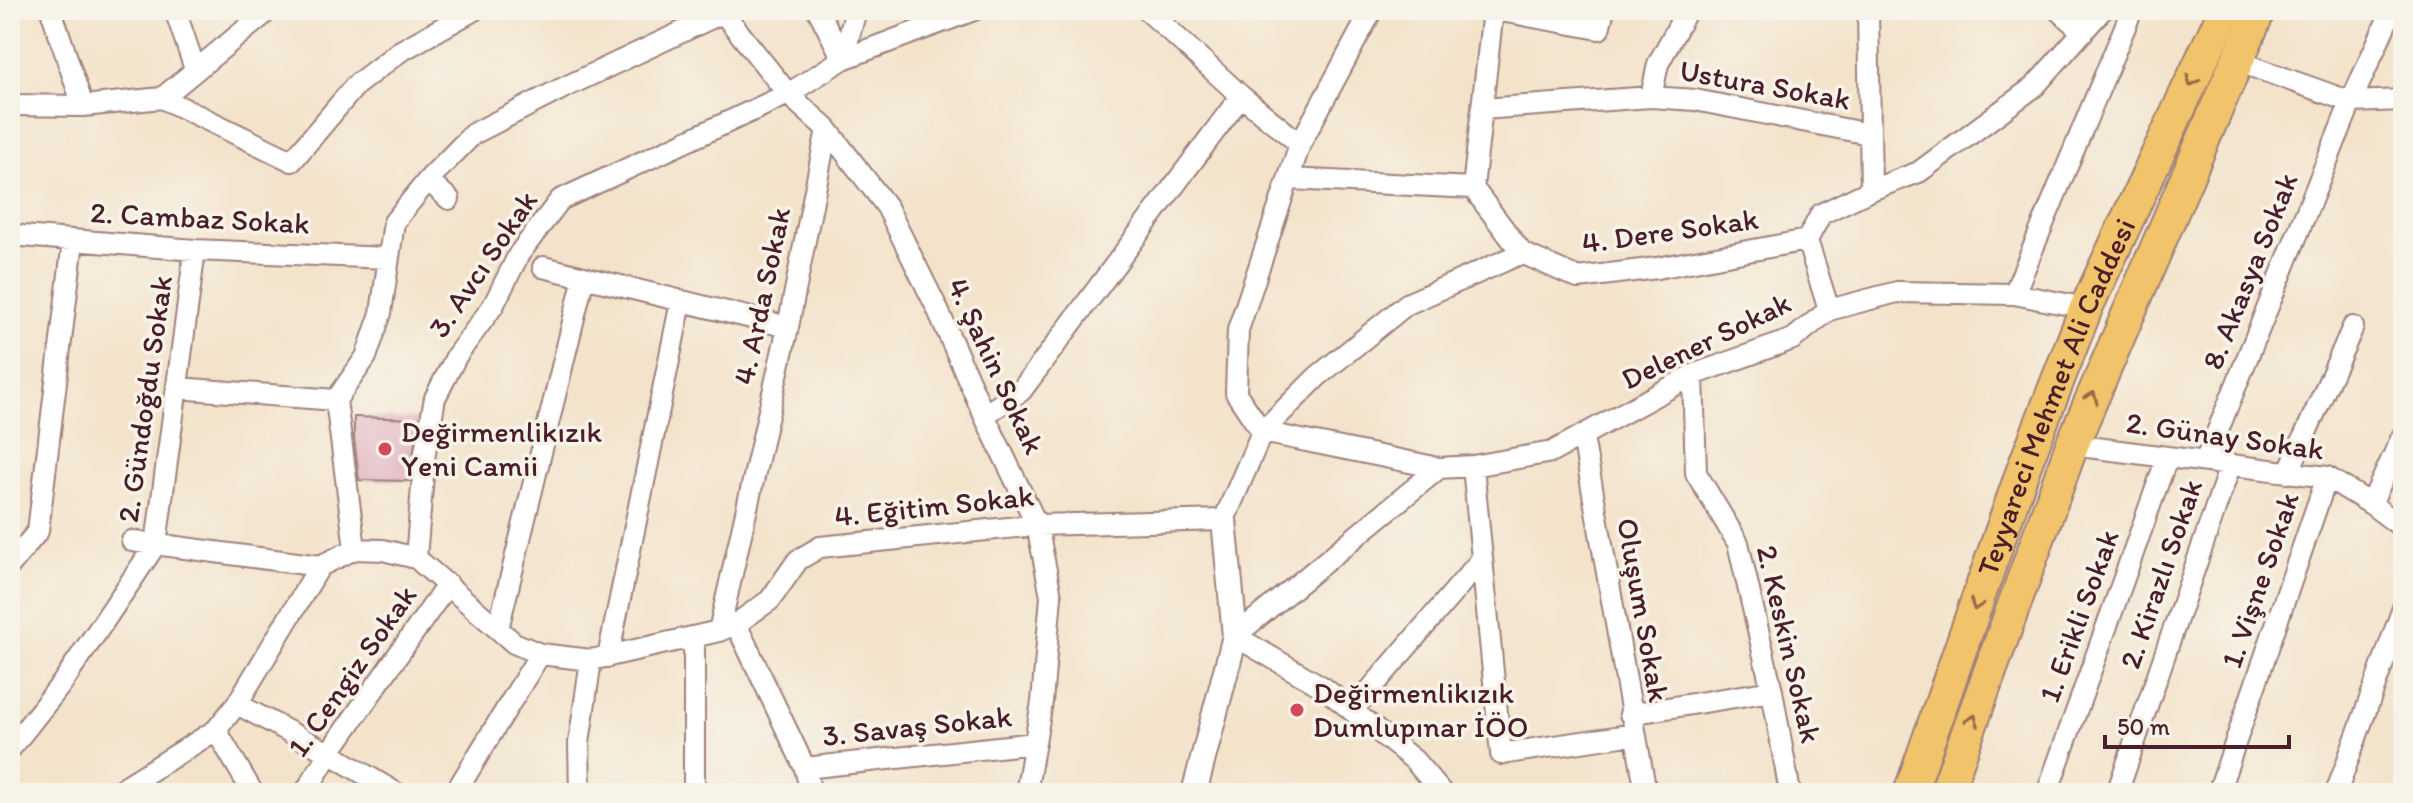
<svg xmlns="http://www.w3.org/2000/svg" width="2413" height="803" viewBox="0 0 2413 803" font-family="Itim,sans-serif">
  <style>
    .building { fill: #dba4b9 }
    .lines { fill: none; stroke-linecap: round; stroke-linejoin: round }
    .minor-casing { stroke: #9e817b; stroke-width: 24 }
    .tertiary-casing { stroke: #9e817b; stroke-width: 28 }
    .primary-casing { stroke: #9e817b; stroke-width: 36 }
    .minor { stroke: #fff; stroke-width: 20 }
    .tertiary { stroke: #fff; stroke-width: 24 }
    .primary { stroke: #f1c36a; stroke-width: 32 }
    .oneway { stroke: #956947 }
    .poi-dot { fill: #d1495b; stroke: #f7f3e8; stroke-width: 3 }
    .labels { text-anchor: middle; stroke-width: 7; stroke-linejoin: round; paint-order: stroke }
    .street-label { font-size: 30px; fill: #4a1f2b; stroke: #f7f3e8 }
    .poi-label { font-size: 30px; fill: #4a1f2b; stroke: #f7f3e8; text-anchor: start }
  </style>
  <rect width="100%" height="100%" fill="#f7f3e8"/>
  <filter id="ink" filterUnits="userSpaceOnUse"><feTurbulence type="fractalNoise" baseFrequency=".0125" numOctaves="2"/><feDisplacementMap in="SourceGraphic" scale="16" xChannelSelector="R" yChannelSelector="G"/><feConvolveMatrix kernelMatrix="1 2 1 2 8 2 1 2 1" color-interpolation-filters="sRGB"/></filter>
  <filter id="wash" filterUnits="userSpaceOnUse"><feTurbulence type="fractalNoise" baseFrequency=".006" numOctaves="4" result="noise"/><feDisplacementMap in="SourceGraphic" scale="32" xChannelSelector="R" yChannelSelector="G"/><feGaussianBlur stdDeviation="1.8" result="paint"/><feColorMatrix in="noise" values="0 0 0 0 0 0 0 0 0 0 0 0 0 0 0 0 0 1.4 0 .05"/><feComposite in="paint" operator="in"/></filter>
  <g filter="url(#wash)">
    <rect width="100%" height="100%" fill="#f3e3cb"/>
    <g id="blocks">
      <!-- building -->
      <path class="building" d="M 354,417 L 418,419 L 410,481 L 359,480 L 354,437 Z"/>
    </g>
  </g>
  <g filter="url(#ink)">
    <use href="#blocks" fill-opacity="0" stroke="#9e817b" stroke-width="2"/>
    <g class="lines">
      <defs>
        <path id="minor" d="M 51,10 L 83,106
          M 175,10 L 195,69
          M 721,10 L 788,94 L 827,129 L 887,207 L 937,308 L 984,415 L 1037,525 L 1051,596 L 1042,702 L 1026,793
          M 818,10 L 843,59 L 974,10
          M 1147,10 L 1241,96 L 1300,144
          M 1372,10 L 1300,144 L 1238,330 L 1236,393 L 1262,432 L 1439,468 L 1473,466 L 1552,452 L 1693,375 L 1793,339 L 1829,310 L 1897,292 L 2014,294 L 2086,308
          M 1496,10 L 1599,29 L 1604,10
          M 1687,10 L 1658,64 L 1651,97 L 1695,100 L 1869,134
          M 1868,10 L 1871,190
          M 2058,10 L 2083,32
          M 2237,61 L 2351,102 L 2403,100
          M 162,98 L 269,10
          M 10,105 L 83,106 L 162,98 L 292,161 L 356,85 L 399,52 L 474,10
          M 1482,109 L 1651,97
          M 1289,179 L 1473,188 L 1522,253 L 1578,278 L 1657,268 L 1807,240
          M 428,180 L 449,199
          M 1473,188 L 1493,10
          M 10,235 L 195,250 L 388,258
          M 543,267 L 788,327
          M 2014,294 L 2132,10
          M 1829,310 L 1807,240 L 1821,214 L 1871,190 L 1919,172 L 2035,86 L 2102,10
          M 1693,375 L 1696,473 L 1738,543 L 1772,691 L 1790,793
          M 177,388 L 336,400
          M 984,415 L 1021,391 L 1241,96
          M 1583,437 L 1646,793
          M 2072,445 L 2327,477 L 2371,504 L 2403,528
          M 2205,462 L 2351,102 L 2392,10
          M 1473,466 L 1501,754 L 1635,734
          M 1439,468 L 1235,636 L 1324,688 L 1414,760 L 1442,793
          M 2288,473 L 2353,327
          M 2371,504 L 2403,435
          M 132,541 L 320,566
          M 355,549 L 336,400 L 366,357 L 381,313 L 394,222 L 428,180 L 473,134 L 561,89 L 722,13
          M 416,558 L 425,452 L 435,398 L 457,355 L 493,306 L 519,254 L 560,200 L 788,94 L 843,59 L 856,10
          M 10,565 L 38,531 L 73,241
          M 736,624 L 805,768 L 811,793
          M 498,629 L 584,277
          M 719,631 L 788,327 L 827,129
          M 694,637 L 694,793
          M 608,657 L 681,302
          M 237,704 L 329,753 L 396,793
          M 1352,711 L 1481,560
          M 1630,714 L 1772,691
          M 216,730 L 253,793
          M 10,749 L 63,682 L 156,544 L 195,250
          M 805,768 L 1035,743
          M 115,793 L 216,730 L 237,704 L 320,566 L 355,549 L 383,550 L 416,558 L 514,643 L 540,654 L 591,660 L 719,631 L 736,624 L 770,600 L 798,560 L 820,547 L 1037,525 L 1224,520 L 1262,432 L 1318,376 L 1407,304 L 1522,253
          M 305,793 L 329,753 L 448,584
          M 455,793 L 540,654
          M 580,793 L 579,743 L 591,660
          M 2047,793 L 2167,458
          M 2117,793 L 2230,466
          M 2218,793 L 2327,477
          M 2336,793 L 2403,608"/>
        <path id="tertiary" d="M 1194,793 L 1235,636 L 1224,520"/>
        <g id="primary">
          <path id="s1" d="M 1910,793 L 2024,467 L 2086,308 L 2225,10"/>
          <path d="M 1946,793 L 2072,445 L 2259,10"/>
        </g>
      </defs>
      <!-- minor casing -->
      <use href="#minor" class="minor-casing"/>
      <!-- tertiary casing -->
      <use href="#tertiary" class="tertiary-casing"/>
      <!-- primary casing -->
      <use href="#primary" class="primary-casing"/>
      <!-- minor -->
      <use href="#minor" class="minor"/>
      <!-- tertiary -->
      <use href="#tertiary" class="tertiary"/>
      <!-- primary -->
      <use href="#primary" class="primary"/>
    </g>
    <!-- one-way arrows -->
    <defs><path id="oneway-chevron" d="M-2-3.5L2.5 0L-2 3.5" fill="none" stroke-width="1.6" stroke-linecap="round" stroke-linejoin="round" transform="scale(2)"/></defs>
    <g class="oneway">
      <use href="#oneway-chevron" transform="translate(2192 81) rotate(115)"/>
      <use href="#oneway-chevron" transform="translate(2092 397) rotate(-67)"/>
      <use href="#oneway-chevron" transform="translate(1976 605) rotate(109)"/>
      <use href="#oneway-chevron" transform="translate(1973 720) rotate(-70)"/>
    </g>
  </g>
  <!-- markers -->
  <g class="poi-dot">
    <circle cx="385" cy="449" r="8"/>
    <circle cx="1297" cy="710" r="8"/>
  </g>
  <g class="labels">
    <!-- street labels -->
    <g class="street-label">
      <text transform="translate(1765 85) rotate(10)" y="10">Ustura Sokak</text>
      <text transform="translate(200 218) rotate(3)" y="10">2. Cambaz Sokak</text>
      <text transform="translate(1670 231) rotate(-8)" y="10">4. Dere Sokak</text>
      <text transform="translate(483 264) rotate(-56)" y="10">3. Avcı Sokak</text>
      <text transform="translate(2250 271) rotate(-68)" y="10">8. Akasya Sokak</text>
      <text transform="translate(762 296) rotate(-78)" y="10">4. Arda Sokak</text>
      <text transform="translate(1706 341) rotate(-26)" y="10">Delener Sokak</text>
      <text transform="translate(996 366) rotate(65)" y="10">4. Şahin Sokak</text>
      <text dy="10" stroke="none"><textPath href="#s1" startOffset="422">Teyyareci Mehmet Ali Caddesi</textPath></text>
      <text transform="translate(145 399) rotate(-82)" y="10">2. Gündoğdu Sokak</text>
      <text transform="translate(2225 436) rotate(8)" y="10">2. Günay Sokak</text>
      <text transform="translate(934 506) rotate(-6)" y="10">4. Eğitim Sokak</text>
      <text transform="translate(2161 574) rotate(-71)" y="10">2. Kirazlı Sokak</text>
      <text transform="translate(2260 580) rotate(-71)" y="10">1. Vişne Sokak</text>
      <text transform="translate(1643 610) rotate(80)" y="10">Oluşum Sokak</text>
      <text transform="translate(2079 616) rotate(-70)" y="10">1. Erikli Sokak</text>
      <text transform="translate(1789 644) rotate(77)" y="10">2. Keskin Sokak</text>
      <text transform="translate(352 671) rotate(-55)" y="10">1. Cengiz Sokak</text>
      <text transform="translate(917 726) rotate(-6)" y="10">3. Savaş Sokak</text>
    </g>
    <!-- poi labels -->
    <g class="poi-label">
      <text x="401" y="442">Değirmenlikızık<tspan x="401" dy="34">Yeni Camii</tspan></text>
      <text x="1313" y="703">Değirmenlikızık<tspan x="1313" dy="34">Dumlupınar İÖO</tspan></text>
    </g>
  </g>
  <!-- margin -->
  <rect width="2413" height="803" fill="none" stroke="#f7f3e8" stroke-width="40"/>
  <!-- scale -->
  <path d="M2105 735v12h184v-12" fill="none" stroke="#4a1f2b" stroke-width="4"/>
  <text x="2117" y="735" font-size="24" fill="#4a1f2b" stroke="#f7f3e8" stroke-width="6" paint-order="stroke">50 m</text>
</svg>
